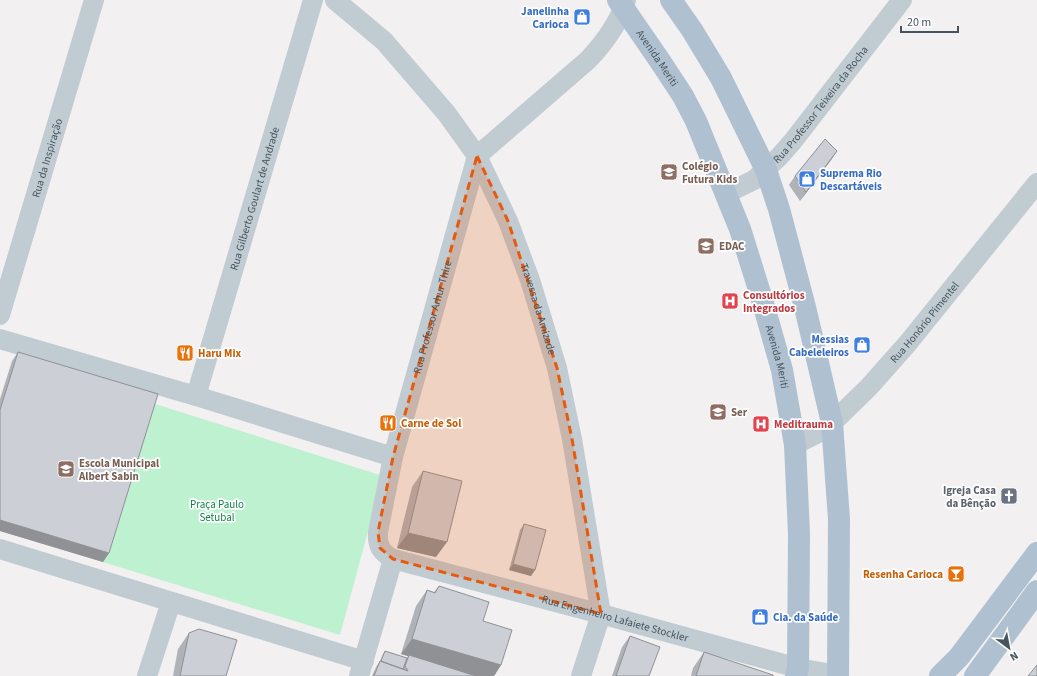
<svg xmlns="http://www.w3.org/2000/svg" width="1037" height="676" viewBox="0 0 1037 676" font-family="'Source Sans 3',sans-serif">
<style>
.green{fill:#bdf1d0}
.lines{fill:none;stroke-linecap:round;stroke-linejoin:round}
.minor{stroke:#c0cbd2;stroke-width:20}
.primary{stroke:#afc0d0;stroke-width:22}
.wall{fill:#afb2b7}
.shaded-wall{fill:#8f9195}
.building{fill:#cccfd5;stroke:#8f9195}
.marked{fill:#e8590c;fill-opacity:0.2;stroke:#e8590c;stroke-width:3;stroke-dasharray:8 5;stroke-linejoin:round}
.labels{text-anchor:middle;stroke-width:3.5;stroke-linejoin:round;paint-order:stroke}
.shop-label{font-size:11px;font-weight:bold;fill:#366cbe;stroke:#fff;text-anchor:end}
.street-label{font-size:11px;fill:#47545e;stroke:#fff}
.education-label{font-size:11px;font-weight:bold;fill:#785e54;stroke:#fff;text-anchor:start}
.health-label{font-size:11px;font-weight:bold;fill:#be3a42;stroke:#fff;text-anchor:start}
.food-label{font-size:11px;font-weight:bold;fill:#c56008;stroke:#fff;text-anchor:start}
.worship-label{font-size:11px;font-weight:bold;fill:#5b616d;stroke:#fff;text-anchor:end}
.park-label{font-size:11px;fill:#138449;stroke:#fff}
</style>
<rect width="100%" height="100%" fill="#f2f0f0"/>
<path class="green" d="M152,403L383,476L340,635L103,562Z"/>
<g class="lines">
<g class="minor">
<path id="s1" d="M335,0L384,41L447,114L477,156L508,221L530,280L557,368L572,439L601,614L581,676"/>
<path id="s2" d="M725,194L754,180L779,157L793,141L902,0"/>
<path id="s3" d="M0,315L94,0"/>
<path d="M0,339L196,396L393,457"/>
<path id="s4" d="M196,396L313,0"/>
<path id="s5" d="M795,445L820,432L832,423L869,387L908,343L1037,183"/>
<path d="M0,549L364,661"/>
<path id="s6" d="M393,559L601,614L798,668L838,675"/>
<path d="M147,676L171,602"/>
<path id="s7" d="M359,676L393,559C381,552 377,546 378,532L393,457L477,156L588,60C605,42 619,23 626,0"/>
</g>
<g class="primary">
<path id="s8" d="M618,0L660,61L683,96L696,121L740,229L761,296L782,370L795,445L799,534L798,668L796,676"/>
<path d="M671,0L692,30L721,78L766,170L779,209L805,307L832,423L839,519L838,676"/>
<path d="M940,676L959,657L1037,553"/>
<path d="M975,676L1037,591"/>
</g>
</g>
<path class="wall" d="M837,151L831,160L800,201L789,185L795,176Z
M18,352L109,553L103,562L0,531V399L12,361Z
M423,471L436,557L397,548L412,487Z
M524,524L535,570L531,576L509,570L520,530Z
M439,586L483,621L501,665L494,676H372L376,667L380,661L383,654L385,651L407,658L408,656L401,654L416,606L427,590L434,592Z
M189,633L226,676H173L178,649Z
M630,636L649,676H612L622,647Z
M704,652L773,676H691L693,668Z"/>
<path class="shaded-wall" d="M837,151L831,160L800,201L806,192Z
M0,520L109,553L103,562L0,531Z
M408,533L447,542L436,557L397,548Z
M513,564L535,570L531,576L509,570Z
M412,639L501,665L494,676H476L401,654Z"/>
<path class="building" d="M825,139L837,151L806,192L795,176Z
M18,352L158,394L109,553L0,520V410Z
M423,471L462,481L447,542L408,533Z
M524,524L546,530L535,570L513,564Z
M439,586L489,602L483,621L512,630L501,665L412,639L427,590L435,593Z
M199,629L237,640L226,676H180L189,633Z
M630,636L660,647L649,676H616Z
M385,651L407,658L403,669L381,661Z
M704,652L773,675V676H696Z
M409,655L476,676H374L380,661L408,671L405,666Z
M1037,665V676H1028Z"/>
<path class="marked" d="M477,156L508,221L557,368L572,439L601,614L393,559L380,548L378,532L393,457Z"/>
<defs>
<g id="shop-square" transform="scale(0.9)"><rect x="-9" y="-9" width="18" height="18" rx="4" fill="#3f7fe0" stroke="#fff"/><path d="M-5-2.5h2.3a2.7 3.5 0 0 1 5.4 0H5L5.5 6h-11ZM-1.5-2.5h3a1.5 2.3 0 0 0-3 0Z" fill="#fff"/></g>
<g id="school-square" transform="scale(0.9)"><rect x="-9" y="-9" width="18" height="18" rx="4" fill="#8d6e63" stroke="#fff"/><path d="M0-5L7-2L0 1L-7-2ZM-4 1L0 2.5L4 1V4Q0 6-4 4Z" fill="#fff"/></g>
<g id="hospital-square" transform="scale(0.9)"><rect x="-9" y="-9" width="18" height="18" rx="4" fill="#e0444e" stroke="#fff"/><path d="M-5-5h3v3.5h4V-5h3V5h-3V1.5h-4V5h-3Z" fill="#fff"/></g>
<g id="restaurant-square" transform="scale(0.9)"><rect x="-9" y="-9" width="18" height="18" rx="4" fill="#e8710a" stroke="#fff"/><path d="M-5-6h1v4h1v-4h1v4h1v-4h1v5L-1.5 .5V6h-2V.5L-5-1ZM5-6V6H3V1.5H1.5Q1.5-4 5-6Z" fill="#fff"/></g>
<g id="church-square" transform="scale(0.9)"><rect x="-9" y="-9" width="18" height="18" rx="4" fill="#6b7280" stroke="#fff"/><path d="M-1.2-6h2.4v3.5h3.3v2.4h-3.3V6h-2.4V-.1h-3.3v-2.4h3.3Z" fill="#fff"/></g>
<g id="bar-square" transform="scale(0.9)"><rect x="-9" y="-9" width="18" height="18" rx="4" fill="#e8710a" stroke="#fff"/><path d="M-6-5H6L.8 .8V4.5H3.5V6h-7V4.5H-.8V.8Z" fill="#fff"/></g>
</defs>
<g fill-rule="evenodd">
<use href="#shop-square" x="582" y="17"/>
<use href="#school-square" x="669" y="172"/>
<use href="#shop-square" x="807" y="179"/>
<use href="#school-square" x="706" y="246"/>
<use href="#hospital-square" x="730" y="301"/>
<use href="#shop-square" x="862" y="345"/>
<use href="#restaurant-square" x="185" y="353"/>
<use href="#school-square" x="718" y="412"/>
<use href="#restaurant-square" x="388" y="423"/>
<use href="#hospital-square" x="761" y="424"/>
<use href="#school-square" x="66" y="469"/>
<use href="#church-square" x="1009" y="496"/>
<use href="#bar-square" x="956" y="574"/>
<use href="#shop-square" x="760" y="617"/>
</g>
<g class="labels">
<g class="shop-label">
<text x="569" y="15">Janelinha<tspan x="569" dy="13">Carioca</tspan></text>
<text x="820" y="177" text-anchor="start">Suprema Rio<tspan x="820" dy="13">Descartáveis</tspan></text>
<text x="849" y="343">Messias<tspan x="849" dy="13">Cabeleleiros</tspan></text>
<text x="773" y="621" text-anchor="start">Cia. da Saúde</text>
</g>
<g class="street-label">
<text dy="4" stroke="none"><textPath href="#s8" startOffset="70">Avenida Meriti</textPath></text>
<text dy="4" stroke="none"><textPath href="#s2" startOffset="133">Rua Professor Teixeira da Rocha</textPath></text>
<text dy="4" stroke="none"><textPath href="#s3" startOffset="164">Rua da Inspiração</textPath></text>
<text dy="4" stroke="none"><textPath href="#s4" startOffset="206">Rua Gilberto Goulart de Andrade</textPath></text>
<text dy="4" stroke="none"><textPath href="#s1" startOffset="377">Travessa da Amizade</textPath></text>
<text dy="4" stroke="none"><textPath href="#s7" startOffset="377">Rua Professor Arhur Thire</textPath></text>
<text dy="4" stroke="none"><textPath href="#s5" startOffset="180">Rua Honório Pimentel</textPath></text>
<text dy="4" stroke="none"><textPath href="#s8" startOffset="394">Avenida Meriti</textPath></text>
<text dy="4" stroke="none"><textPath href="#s6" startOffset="230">Rua Engenheiro Lafaiete Stockler</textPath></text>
</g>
<g class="education-label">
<text x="682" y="170">Colégio<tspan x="682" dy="13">Futura Kids</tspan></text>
<text x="719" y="250">EDAC</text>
<text x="731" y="416">Ser</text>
<text x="79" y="467">Escola Municipal<tspan x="79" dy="13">Albert Sabin</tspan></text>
</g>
<g class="health-label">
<text x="743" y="299">Consultórios<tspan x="743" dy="13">Integrados</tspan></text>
<text x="774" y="428">Meditrauma</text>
</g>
<g class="food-label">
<text x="198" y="357">Haru Mix</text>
<text x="401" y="427">Carne de Sol</text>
<text x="943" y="578" text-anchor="end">Resenha Carioca</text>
</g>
<g class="worship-label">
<text x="996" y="494">Igreja Casa<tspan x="996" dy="13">da Bênção</tspan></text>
</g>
<g class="park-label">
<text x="217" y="508">Praça Paulo<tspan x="217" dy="13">Setubal</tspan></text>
</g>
</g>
<g transform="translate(1009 648) rotate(148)" stroke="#ffffff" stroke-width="3" paint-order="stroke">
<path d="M0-3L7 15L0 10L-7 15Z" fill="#47545e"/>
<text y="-6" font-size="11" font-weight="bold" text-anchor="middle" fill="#47545e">N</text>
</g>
<path d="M901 26v6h57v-6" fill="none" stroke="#47545e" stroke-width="2"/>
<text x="907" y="26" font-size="12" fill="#47545e" stroke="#ffffff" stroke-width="3" paint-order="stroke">20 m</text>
</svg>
